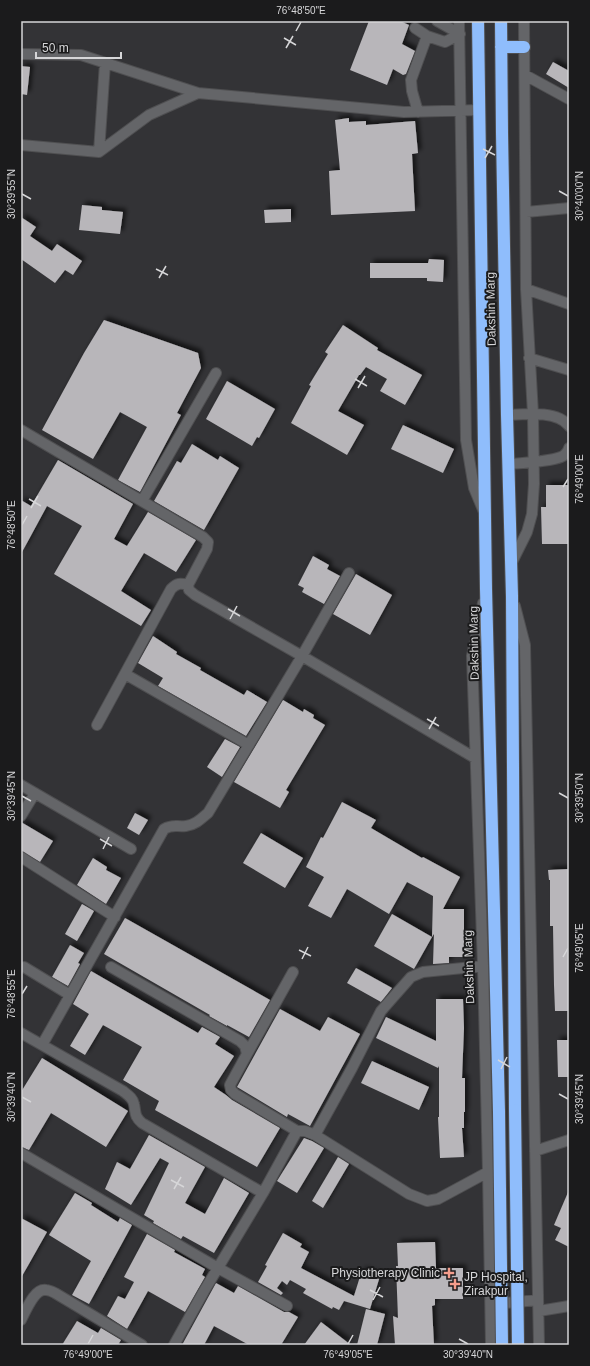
<svg xmlns="http://www.w3.org/2000/svg" width="590" height="1366" viewBox="0 0 590 1366" font-family="Arial,sans-serif">
<style>
.building{fill:#b8b6ba;filter:url(#shadow)}
.lines{fill:none;stroke-linecap:round;stroke-linejoin:round}
.minor-casing{stroke:#4f4f51;stroke-width:12}
.highway-casing{stroke:#4f4f51;stroke-width:14}
.minor{stroke:#646568;stroke-width:10}
.highway{stroke:#8fbdfc;stroke-width:12}
.highway-bridge-casing{stroke:#4f4f51;stroke-width:14;stroke-linecap:butt}
.highway-bridge{stroke:#8fbdfc;stroke-width:12}
.ticks{fill:none;stroke:#d6d6d8;stroke-width:1.5}
.poi-dot{fill:#f49d8c;stroke:#1b1b1c;stroke-width:1.5}
.labels{text-anchor:middle;stroke-width:4;stroke-linejoin:round;paint-order:stroke}
.street-label{font-size:12px;fill:#d6d6d8;stroke:#1b1b1c}
.poi-label{font-size:12px;fill:#d6d6d8;stroke:#1b1b1c;text-anchor:end}
.neatline{fill:none;stroke:#d6d6d8;stroke-width:1.5}
.ticks-label{font-size:10px;text-anchor:middle;fill:#d6d6d8}
</style>
<defs>
<filter id="shadow"><feDropShadow dx="3.5" dy="-3.5" stdDeviation="2" flood-color="#0009"/></filter>
</defs>
<rect width="100%" height="100%" fill="#333336"/>
<path class="building" d="M369,21H400L409,25L402,44L415,51L406,74L403,75L393,69L387,85L350,70Z
M553,62L569,71V88L546,74Z
M21,66L30,67L27,95L21,94Z
M349,118V122L366,121V125L415,121L418,153L412,154L415,211L331,215L329,171L340,170L335,120Z
M82,205L102,207V210L123,212L120,234L79,230Z
M291,209V222L265,223L264,210Z
M21,217L36,227L30,236L52,251L57,244L82,261L73,275L65,270L55,283L21,259Z
M429,259L444,260L443,282L427,281V278H370V263H428Z
M104,320L198,353L201,368L177,413L181,415L140,492L118,480L147,427L120,412L93,459L42,430L84,353Z
M343,325L378,348L377,350L422,375L405,405L380,391L387,379L366,367L360,375H359L338,411L364,425L347,455L291,423L311,386L309,385L328,354L325,352Z
M227,381L275,409L259,438L257,437L252,446L206,419Z
M403,425L454,449L443,473L391,449Z
M192,444L218,460L220,456L239,468L204,530L154,501L177,461L181,463Z
M58,460L133,504L114,539L127,546L148,512L196,540L176,572L144,553L121,591L151,610L141,626L54,574L82,526L47,506L21,554V500L31,506Z
M546,485H569V544H542L541,507H546Z
M313,556L329,565L327,569L340,576L324,604L302,592L304,588L298,585Z
M356,574L392,595L370,635L333,614Z
M153,636L177,652L176,654L201,668L200,670L244,695L247,690L267,702L246,736L158,686L163,678L138,663Z
M283,700L303,712L304,709L314,715L313,718L325,725L286,790L289,792L280,808L234,782Z
M225,739L240,747L222,777L207,767Z
M342,802L376,820L371,828L422,858L423,857L460,877L443,909H464V957H449V963L433,964L434,934L432,937L433,896L407,882L389,914L347,889L331,918L308,906L324,877L306,867L321,837L323,838Z
M135,813L148,820L139,835L127,828Z
M21,822L53,841L40,862L21,851Z
M261,833L303,858L285,888L243,863Z
M93,858L107,867L106,870L121,878L106,904L77,885Z
M569,869V1011H555L554,985L553,926H550V880H549L548,870Z
M82,904L94,911L77,941L65,934Z
M392,914L432,937L414,969L374,946Z
M125,918L270,1000L249,1037L227,1025V1026L209,1016L210,1015L104,954Z
M70,945L84,953L78,963L80,964L68,986L52,977Z
M356,968L392,988L381,1002L347,983Z
M91,971L198,1033L202,1027L220,1037L215,1044L234,1056L214,1087L226,1095L232,1100L280,1128L257,1167L155,1110L159,1101L123,1080L142,1047L103,1025L85,1055L70,1046L89,1014L73,1004Z
M436,999H463L464,1028L462,1078H465V1112H464V1128H462L464,1157L440,1158L438,1117H439V1066L438,1068L376,1038L386,1017L436,1041Z
M280,1009L320,1031L328,1017L360,1034L310,1126L288,1114L287,1117L237,1087Z
M557,1040H569V1077H558Z
M42,1058L128,1111L106,1147L51,1113L29,1150L21,1147V1092Z
M372,1061L429,1087L419,1110L361,1083Z
M149,1135L205,1167L185,1203L205,1214L224,1178L249,1193L214,1253L183,1236L181,1239L153,1223L154,1221L144,1215L169,1163L160,1158L131,1205L105,1189L117,1162L130,1169Z
M304,1138L312,1141L324,1148L297,1193L277,1181Z
M338,1157L349,1164L323,1208L312,1201Z
M569,1190V1247L555,1240L561,1228L554,1225Z
M75,1193L92,1203L91,1205L118,1222L120,1218L132,1225L89,1304L72,1295L91,1261L49,1235Z
M21,1218L47,1232L21,1278Z
M283,1233L302,1244L300,1247L309,1252L301,1268L354,1296L362,1270L380,1276L370,1309L344,1301L339,1310L333,1307L332,1309L303,1293L306,1289L290,1280L287,1285L282,1281L277,1288L283,1293L281,1295L258,1282L267,1266L265,1265Z
M147,1234L175,1250L174,1252L205,1269L202,1275L205,1277L185,1312L148,1291L127,1329L107,1316L118,1296L125,1299L134,1282L124,1277Z
M435,1242L436,1268H463V1299H435V1305L432,1306L434,1345H395L393,1316L398,1318L396,1266H398L397,1243Z
M216,1283L234,1293L238,1286L284,1312H289L298,1317L281,1345H249L214,1326L204,1345H182Z
M366,1309L385,1314L377,1345H357Z
M77,1321L98,1333L101,1328L121,1340L118,1345H62Z
M321,1322L351,1345H304Z"/>
<g class="lines">
<g class="minor-casing">
<path id="minor" d="M459,21L466,440L474,488L484,512
M415,28L427,36L445,42L460,34L437,21
M21,54L81,55L198,93L404,112L480,110
M525,75L569,99
M418,112L412,91L411,80L427,36
M21,145L99,152L149,115L198,93
M99,152L105,63
M526,212L569,208
M526,289L569,304
M529,358L569,370
M507,415C524,414 558,410 569,426
M21,430L203,537L208,542L207,549L188,585L189,590L195,595L302,656L475,758
M509,464C523,463 547,462 561,457C564,456 568,452 569,448
M142,501L216,373
M511,564L527,532L532,514L534,484L533,414L526,289L524,21
M483,603L472,656L483,966L488,1172L491,1345
M515,606L525,645L539,1345
M125,674L249,745
M97,725L171,589C177,583 180,583 188,585
M21,785L131,849
M21,816L35,793
M21,857L115,917
M24,967L70,995
M111,967L240,1041L245,1046L247,1054L230,1085L231,1090L235,1094L297,1131
M21,1033L123,1091C128,1095 133,1098 134,1104C136,1113 134,1116 142,1123L263,1193
M42,1045L164,829C173,824 176,827 186,826C195,825 201,819 208,813L302,656L349,573
M247,1054L293,972
M315,1135L352,1068L381,1011L411,977L423,972L483,966
M535,1151L569,1140
M21,1153L218,1268L287,1306
M494,1304L538,1300
M539,1311L569,1306
M21,1320C26,1311 34,1288 46,1290C49,1290 53,1292 55,1293L142,1345
M174,1345L204,1291L263,1193L297,1131H305L315,1135L409,1194L427,1201L438,1199L488,1172"/>
</g>
<g class="highway-casing">
<path id="highway" d="M478,21L486,589L499,1112
M501,21L502,133L507,415L512,596L515,1110
M501,47H524"/>
</g>
<use href="#minor" class="minor"/>
<use href="#highway" class="highway"/>
<g class="highway-bridge-casing">
<path id="highway-bridge" d="M515,1110L518,1345
M499,1112L502,1345"/>
</g>
<use href="#highway-bridge" class="highway-bridge"/>
</g>
<path class="ticks" d="M296,31L301,22M284,38L296,45M286,48L293,36M483,149L495,155M485,158L492,146M559,191L568,196M22,194L31,199M156,269L168,275M159,278L166,266M355,379L367,386M358,388L365,376M563,487L568,479M29,499L41,506M31,508L38,496M22,525L27,516M228,609L240,616M230,619L237,606M427,719L439,726M429,729L436,717M559,793L568,798M22,796L31,801M100,839L112,846M103,849L109,837M299,950L311,956M563,957L568,948M302,959L308,947M22,994L27,986M498,1060L510,1067M501,1069L507,1057M559,1094L568,1099M22,1097L31,1102M171,1180L184,1187M174,1189L181,1177M370,1290L383,1297M373,1300L380,1287M459,1339L468,1344M88,1344L93,1335M348,1344L353,1335"/>
<g class="poi-dot">
<path d="M447 1267h4v4h4v4h-4v4h-4v-4h-4v-4h4z"/>
<path d="M453 1278h4v4h4v4h-4v4h-4v-4h-4v-4h4z"/>
</g>
<g class="labels">
<g class="street-label">
<text transform="translate(491 309) rotate(-91)" y="4">Dakshin Marg</text>
<text transform="translate(474 643) rotate(-91)" y="4">Dakshin Marg</text>
<text transform="translate(469 967) rotate(-92)" y="4">Dakshin Marg</text>
</g>
<g class="poi-label">
<text x="440" y="1277">Physiotherapy Clinic</text>
<text x="464" y="1281" text-anchor="start">JP Hospital,<tspan x="464" dy="14">Zirakpur</tspan></text>
</g>
</g>
<rect width="590" height="1366" fill="none" stroke="#1b1b1c" stroke-width="44"/>
<path d="M36 52v6h85v-6" fill="none" stroke="#d6d6d8" stroke-width="2"/>
<text x="42" y="52" font-size="12" fill="#d6d6d8" stroke="#1b1b1c" stroke-width="3" paint-order="stroke">50 m</text>
<rect x="22" y="22" width="546" height="1322" class="neatline"/>
<g class="ticks-label">
<text x="301" y="14">76°48'50"E</text>
<text transform="translate(11 194) rotate(-90)" y="4">30°39'55"N</text>
<text transform="translate(579 196) rotate(-90)" y="4">30°40'00"N</text>
<text transform="translate(579 479) rotate(-90)" y="4">76°49'00"E</text>
<text transform="translate(11 525) rotate(-90)" y="4">76°48'50"E</text>
<text transform="translate(11 796) rotate(-90)" y="4">30°39'45"N</text>
<text transform="translate(579 798) rotate(-90)" y="4">30°39'50"N</text>
<text transform="translate(579 948) rotate(-90)" y="4">76°49'05"E</text>
<text transform="translate(11 994) rotate(-90)" y="4">76°48'55"E</text>
<text transform="translate(11 1097) rotate(-90)" y="4">30°39'40"N</text>
<text transform="translate(579 1099) rotate(-90)" y="4">30°39'45"N</text>
<text x="88" y="1358">76°49'00"E</text>
<text x="348" y="1358">76°49'05"E</text>
<text x="468" y="1358">30°39'40"N</text>
</g>
</svg>
